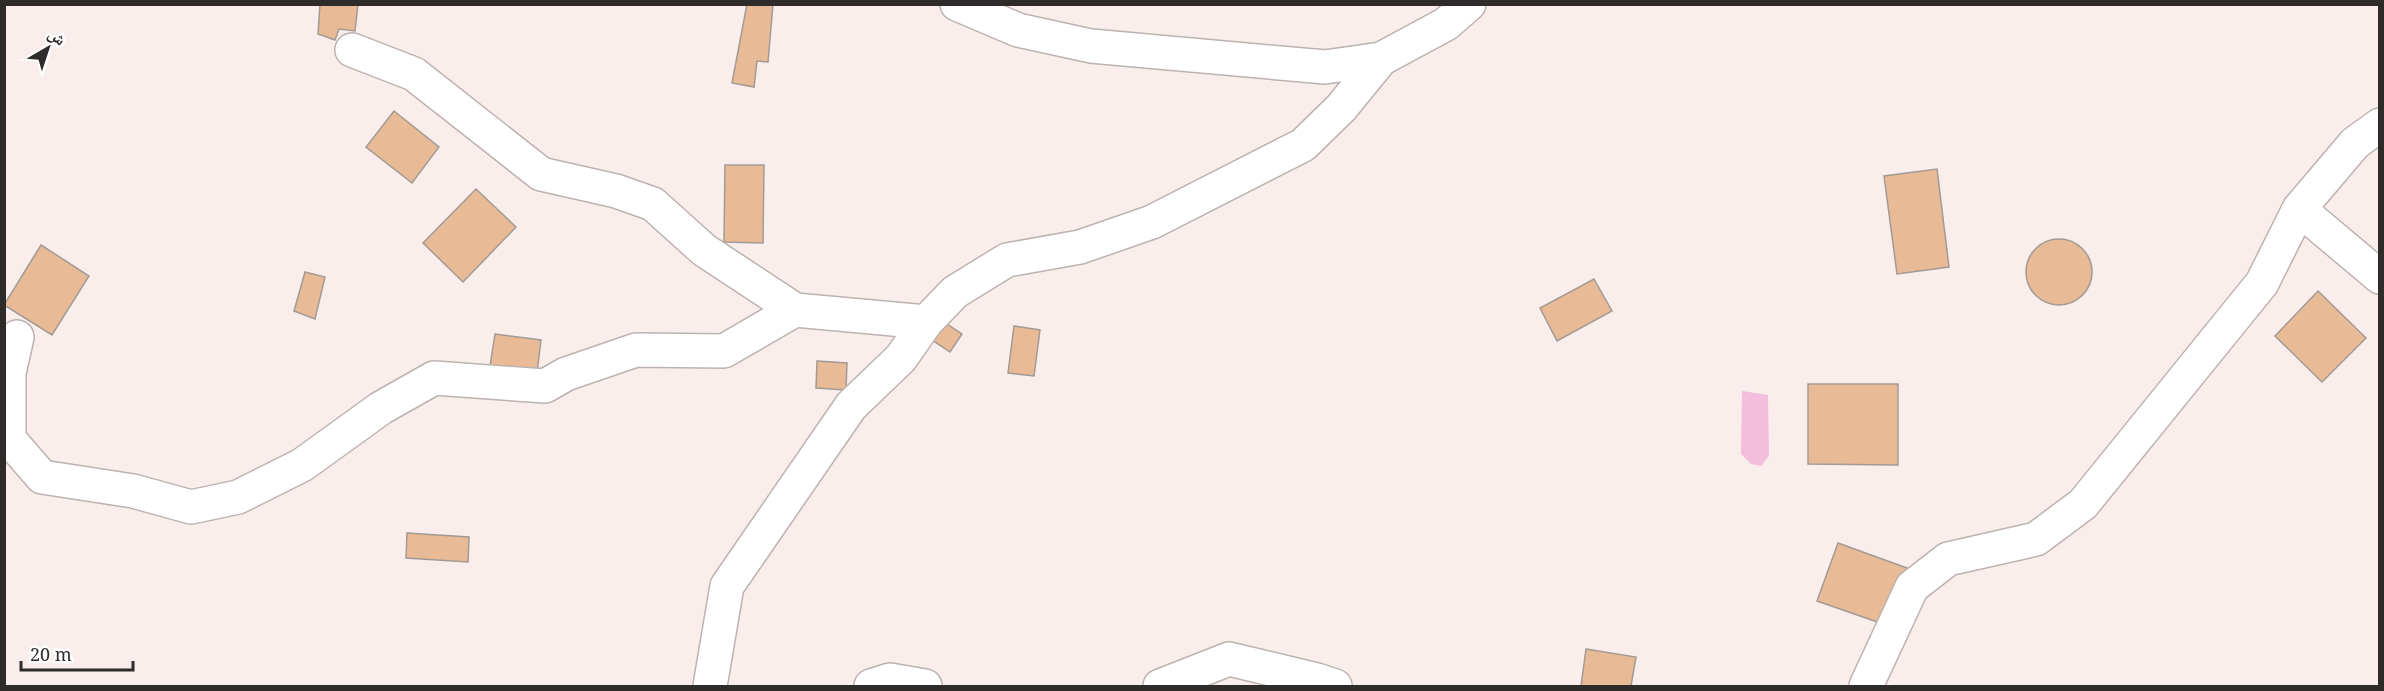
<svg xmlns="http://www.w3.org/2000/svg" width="2384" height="691" viewBox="0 0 2384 691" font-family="'Noto Serif','Noto Naskh Arabic',serif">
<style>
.water{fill:#f3bddb}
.building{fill:#e9ba96;stroke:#a29a95;stroke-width:1.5}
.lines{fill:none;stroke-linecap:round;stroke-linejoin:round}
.minor-casing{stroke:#bcb2af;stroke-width:36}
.minor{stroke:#fff;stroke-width:33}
</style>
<rect width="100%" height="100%" fill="#f9eeec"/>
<path class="water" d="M1742,391L1768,395L1769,456L1761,466L1751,464L1741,454Z"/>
<path class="building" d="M320,4H358L355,31L339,29L335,40L318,34Z
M747,4H773L768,62L757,61L754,87L732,83Z
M394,111L439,147L412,183L366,147Z
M725,165H764L763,243L724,242Z
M1937,169L1949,267L1897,274L1884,176Z
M476,189L516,227L463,282L423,243Z
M2026 272a33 33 0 1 1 66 0a33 33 0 1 1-66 0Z
M41,245L89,276L52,335L4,305Z
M305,272L325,277L315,319L294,311Z
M1594,279L1612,311L1557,341L1540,308Z
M2318,291L2366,338L2322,382L2275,336Z
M944,322L962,334L950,352L932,340Z
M1014,326L1040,330L1034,376L1008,373Z
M495,334L541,340L537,373L490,366Z
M817,361L847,363L846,390L816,388Z
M1808,384H1898V465L1808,464Z
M407,533L469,537L468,562L406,558Z
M1838,543L1907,568L1886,625L1817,601Z
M1586,649L1636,657L1631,686H1581Z"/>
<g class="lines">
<g class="minor-casing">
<path id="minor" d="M957,4L1018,30L1091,46L1325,67L1381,59L1446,24L1469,4
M352,50L414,74L541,174L616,191L653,204L704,250L795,310L926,322
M2299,209L2380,277
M17,337L9,373V439L42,477L133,491L191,507L238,497L302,465L381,408L434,378L545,386L566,374L636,350L724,351L795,310
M710,686L727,586L851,406L901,358L926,322L955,292L1007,260L1080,247L1152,222L1303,145L1341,108L1381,59
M871,686L890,680L925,686
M1160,686L1229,659L1317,680L1335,686
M1866,686L1912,587L1948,559L2036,539L2083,504L2262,283L2299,209L2355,143L2380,125"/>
</g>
<use href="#minor" class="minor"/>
</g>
<rect width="2384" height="691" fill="none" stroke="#2f2b2a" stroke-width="12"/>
<g transform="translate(48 48) rotate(39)" stroke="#fefefe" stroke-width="4.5" paint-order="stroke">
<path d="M0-4.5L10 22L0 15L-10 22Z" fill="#2f2b2a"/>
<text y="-9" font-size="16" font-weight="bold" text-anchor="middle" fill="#2f2b2a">ش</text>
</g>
<path d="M21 661v9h112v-9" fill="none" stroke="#2f2b2a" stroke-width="3"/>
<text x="30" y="661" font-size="18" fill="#2f2b2a" stroke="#fefefe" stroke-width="4.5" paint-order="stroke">20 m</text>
</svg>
